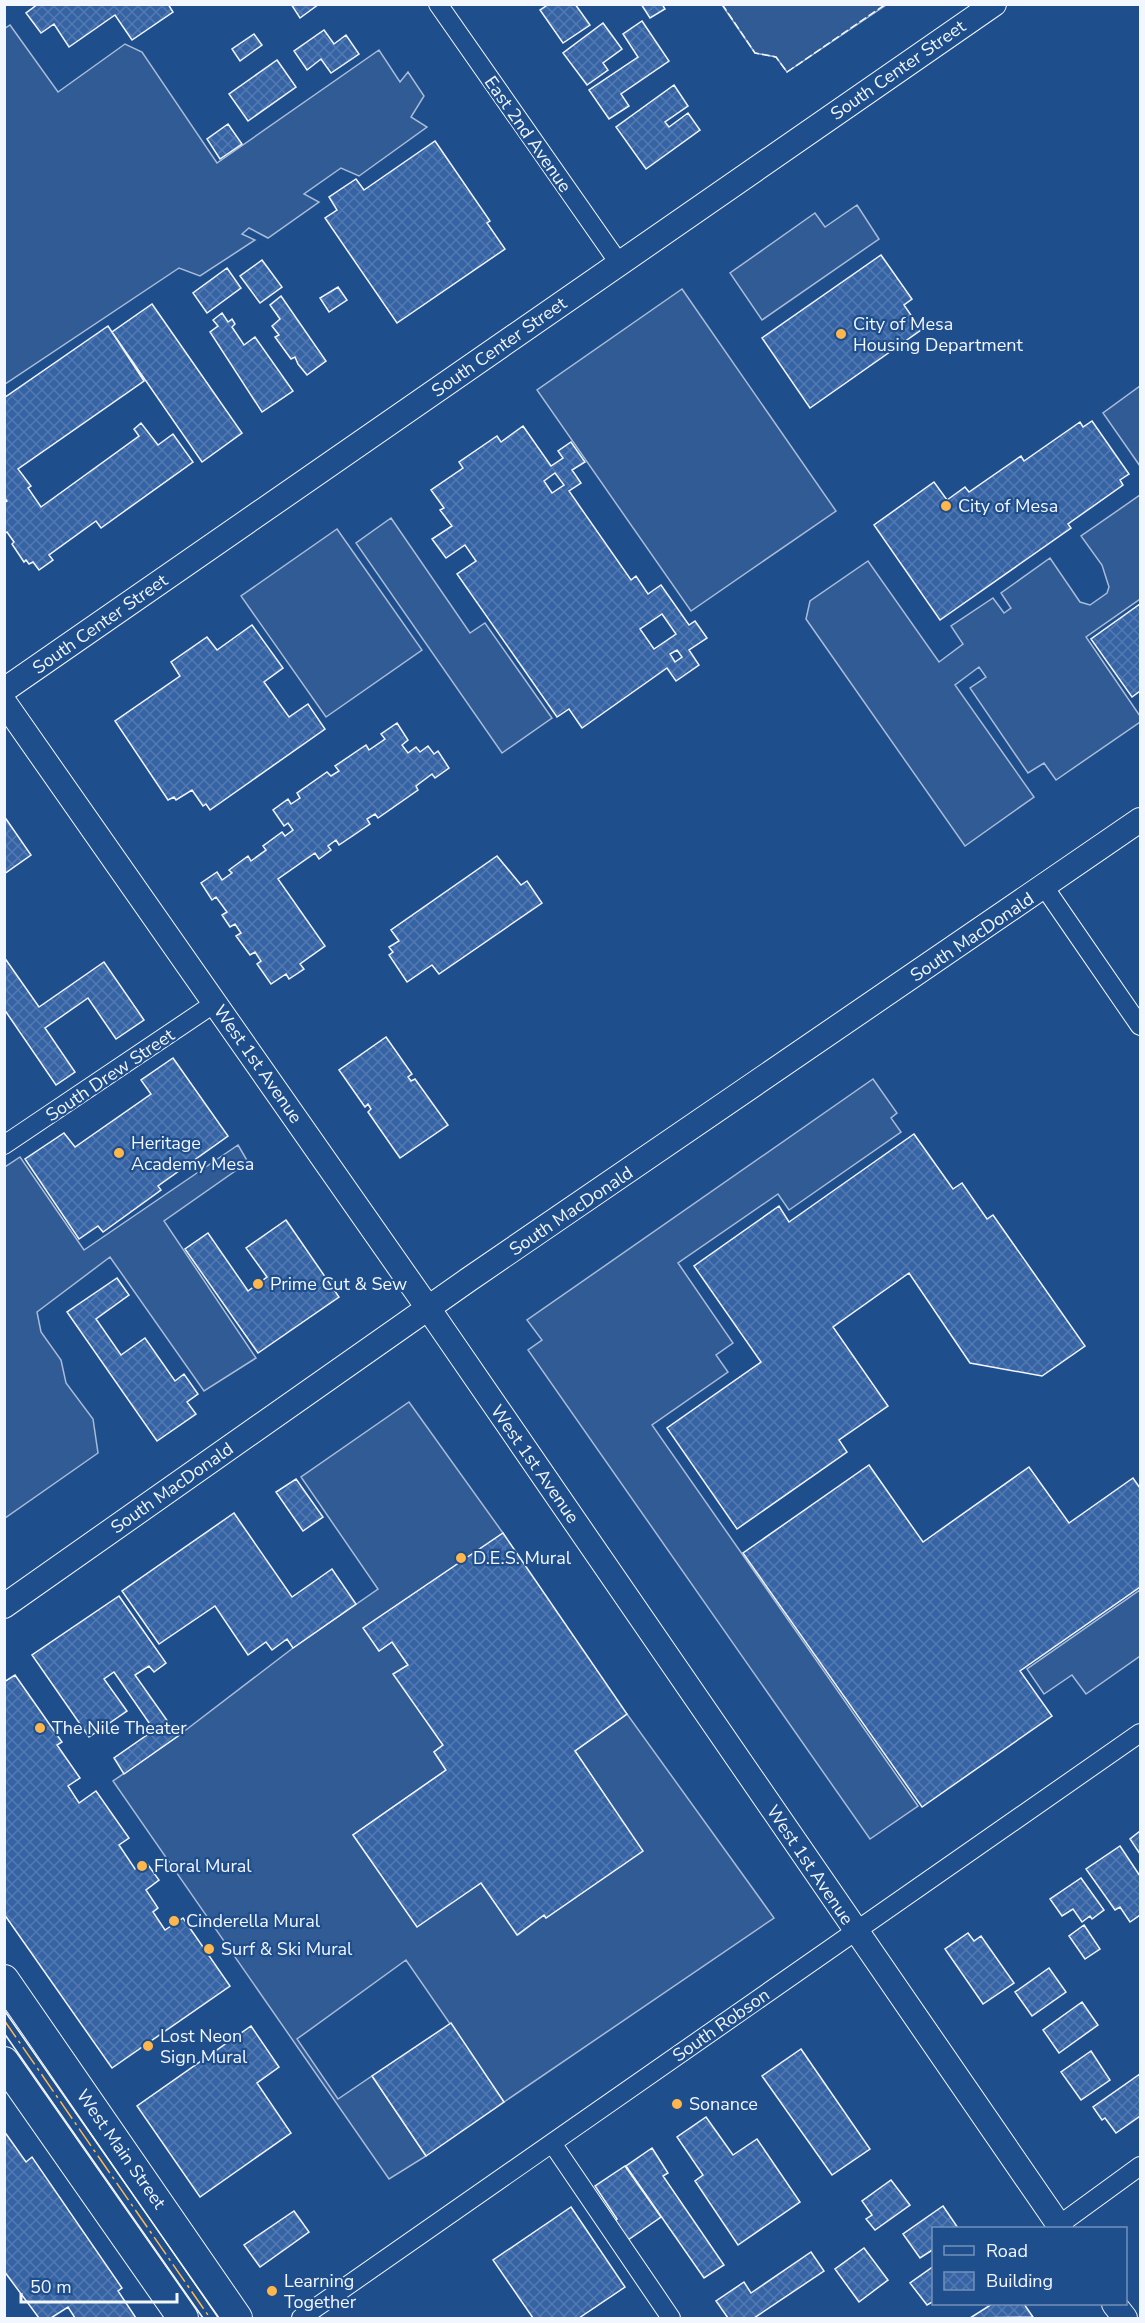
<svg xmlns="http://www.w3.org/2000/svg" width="1145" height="2323" viewBox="0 0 1145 2323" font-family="'Nunito Sans',sans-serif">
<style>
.built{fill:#305b95;stroke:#a8bbd7;stroke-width:1.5}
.building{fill:url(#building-cross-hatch);stroke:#f2f6ff;stroke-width:1.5;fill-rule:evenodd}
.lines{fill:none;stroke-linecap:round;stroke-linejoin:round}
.minor-casing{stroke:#f2f6ff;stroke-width:20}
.tertiary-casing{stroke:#f2f6ff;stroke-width:26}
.primary-casing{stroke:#f2f6ff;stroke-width:32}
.minor{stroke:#1f4e8c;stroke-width:18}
.tertiary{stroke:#1f4e8c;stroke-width:24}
.primary{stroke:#1f4e8c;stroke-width:30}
.tram{stroke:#f2f6ff;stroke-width:1.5}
.fence{stroke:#f2f6ff;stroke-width:1.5;stroke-dasharray:8 3;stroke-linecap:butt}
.power{stroke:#ffb74d;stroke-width:1.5;stroke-dasharray:21 4.5 3 4.5;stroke-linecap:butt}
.poi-dot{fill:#ffb74d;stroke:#1f4e8c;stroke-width:2}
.labels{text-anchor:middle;stroke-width:4.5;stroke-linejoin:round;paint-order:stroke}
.street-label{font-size:18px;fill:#f2f6ff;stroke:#1f4e8c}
.poi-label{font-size:18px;fill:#f2f6ff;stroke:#1f4e8c;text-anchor:start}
</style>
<defs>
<pattern id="building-cross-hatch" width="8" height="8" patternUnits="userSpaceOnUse" patternTransform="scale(1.5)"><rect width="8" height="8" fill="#3563a3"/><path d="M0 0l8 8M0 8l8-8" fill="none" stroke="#537ab1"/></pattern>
</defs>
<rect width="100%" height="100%" fill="#1f4e8c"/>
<path class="built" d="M722,5H886L787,72L776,57L755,53Z
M10,25L58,92L125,44L142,52L217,163L379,50L400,82L408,72L424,96L411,117L427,127L359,176L341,168L304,194L319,202L268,238L249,228L242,234L255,240L200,276L179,268L5,384L4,29Z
M857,205L879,239L762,320L730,273L815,213L825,227Z
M682,289L836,511L691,611L537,390Z
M1140,386V466L1103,413Z
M1140,495V599L1086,637L1140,716V722L1056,780L1044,763L1028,773L970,688L986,677L979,667L955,685L1034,797L965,846L806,619L810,601L868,561L939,662L963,644L951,626L993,598L1004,613L1011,608L1001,593L1050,558L1080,602L1090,605L1107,593L1109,587L1102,565L1081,536Z
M391,518L470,633L485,623L552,718L502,753L356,543Z
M337,529L422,650L326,717L241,596Z
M873,1079L897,1113L891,1118L901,1132L789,1210L778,1194L678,1263L733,1343L716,1355L728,1372L652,1425L918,1806L870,1839L528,1350L542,1340L527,1320Z
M238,1145L248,1162L164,1221L256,1358L204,1391L110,1257L37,1312L41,1332L61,1360L66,1383L93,1419L98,1453L5,1518V1167L20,1157L84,1250Z
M409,1402L503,1533L364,1628L379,1651L392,1642L408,1665L394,1674L443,1745L434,1752L446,1770L353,1835L417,1926L481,1883L518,1935L544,1915L546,1918L642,1851L575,1751L627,1714L774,1918L504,2102L406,1960L297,2039L338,2099L372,2076L426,2156L389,2179L113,1781L178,1736L293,1648L378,1589L301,1477Z
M1140,1590V1656L1086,1694L1072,1675L1044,1694L1027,1669Z"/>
<path class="building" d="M38,4H168L173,12L132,40L115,15L69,47L54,24L41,33L26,13Z
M291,4H319L300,18Z
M549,4H575L590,25L563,43L540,10Z
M641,4H662L665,9L650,18Z
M642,21L669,61L621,94L629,106L609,119L589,90L638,57L623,34Z
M603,23L622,49L603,63L608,70L587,85L563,53Z
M324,30L334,44L346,35L359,54L331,73L321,59L307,70L294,51Z
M254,34L262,45L240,61L232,49Z
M277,60L296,87L248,121L229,94Z
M674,85L688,106L665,122L669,127L688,113L700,130L646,169L616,127Z
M228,124L242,144L220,159L207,139Z
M435,141L490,221L487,223L505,249L397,323L325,218L337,210L329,197L356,179L364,190Z
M881,255L912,299L904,305L921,330L810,408L762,338Z
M262,260L282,287L260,303L240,276Z
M227,268L241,288L207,313L193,293Z
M338,287L347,300L329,312L320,298Z
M281,296L326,361L307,375L298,364L295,357L291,359L275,337L279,335L272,326L280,319L270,305Z
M152,304L242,433L202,462L112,332Z
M222,313L228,322L232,319L235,324L232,327L244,345L255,337L293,391L262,412L210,332L218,326L213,320Z
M108,326L144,381L18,469L31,486L28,488L41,507L139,436L134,429L141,423L158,445L173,434L193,462L101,528L96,521L49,555L53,560L39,570L33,562L29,564L26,560L24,562L12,544L14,542L7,532L4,534V503L7,501L4,497V398Z
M1092,421L1129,474L1120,480L1123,485L1068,524L1071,528L940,620L874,525L934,482L947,500L965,487L969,492L1021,456L1024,461L1080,422L1083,427Z
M523,426L551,466L563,458L558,451L571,442L585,462L572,470L581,483L569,491L631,580L636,576L648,594L661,585L689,625L695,621L707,638L689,650L699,665L676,681L667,668L582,728L569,709L557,717L457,574L476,561L465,545L446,558L432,539L452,526L440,510L444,508L431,490L463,468L459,462L497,436L501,442ZM555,473L564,485L552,493L544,481ZM662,614L676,634L654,649L640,629ZM677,650L682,657L675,662L670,654Z
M1140,604V691L1132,697L1091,639Z
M252,625L283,668L264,682L289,717L308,704L325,729L210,810L206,804L203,806L192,790L176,800L174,797L168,800L115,721L180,676L171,662L207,637L217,650Z
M397,723L408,740L402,745L408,753L416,747L420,752L428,746L434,754L438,751L449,768L435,778L432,774L416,786L418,790L378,818L375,814L367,819L370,824L339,845L336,840L328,846L331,850L319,859L315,853L278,879L325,946L300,964L304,969L289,979L286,974L271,984L257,964L261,961L255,952L250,955L236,936L241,933L235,924L230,927L222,915L227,912L216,897L212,900L201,883L217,872L222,880L232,873L229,870L248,856L251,861L266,850L263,846L282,832L285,836L293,830L288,823L284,826L273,810L288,799L291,804L300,798L297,793L327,772L331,776L339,771L335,766L366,745L369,750L385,739L381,734Z
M4,816L31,855L4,874Z
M497,856L521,885L527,881L542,903L439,974L432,965L407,982L389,955L393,952L389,947L399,941L391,930Z
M4,957L39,1007L104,962L144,1020L116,1039L88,998L45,1028L75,1072L56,1085L4,1009Z
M386,1037L412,1074L408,1077L411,1081L415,1079L448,1125L400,1158L368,1112L371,1109L368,1104L365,1107L339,1070Z
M173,1058L228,1136L158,1186L161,1190L103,1232L98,1226L79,1239L25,1159L64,1133L75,1147L151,1094L141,1080Z
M914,1134L953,1189L962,1183L987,1219L993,1215L1085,1346L1042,1376L970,1363L909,1273L833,1327L888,1406L839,1440L847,1452L737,1529L667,1428L761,1362L694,1266L779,1206L789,1222Z
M286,1220L339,1297L258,1353L185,1249L208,1233L248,1291L267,1277L246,1248Z
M117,1278L129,1295L96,1319L121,1355L145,1338L175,1381L184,1374L198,1394L187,1402L196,1414L157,1441L67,1312Z
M869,1465L923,1542L1029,1467L1069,1523L1133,1478L1140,1488V1587L1020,1671L1052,1716L922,1807L743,1553Z
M296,1479L323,1517L303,1531L276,1492Z
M234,1513L292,1597L332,1569L356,1604L293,1648L287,1639L272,1650L266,1642L248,1655L215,1606L159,1644L122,1591Z
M503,1533L627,1714L575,1751L643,1851L546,1918L544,1915L517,1935L481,1883L417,1927L353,1835L446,1770L434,1752L443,1745L393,1674L408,1665L392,1642L379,1651L363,1628Z
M119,1596L166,1663L154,1672L149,1666L135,1675L178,1736L124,1774L114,1758L154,1730L114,1672L104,1679L127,1711L89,1737L32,1655Z
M15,1675L62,1742L57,1745L80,1778L68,1786L79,1803L96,1791L129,1838L119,1845L135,1869L146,1862L159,1880L146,1890L158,1908L153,1912L165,1930L183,1918L230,1986L112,2068L4,1914V1682Z
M1140,1831V1854L1130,1839Z
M1120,1846L1140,1876V1915L1130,1922L1120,1907L1115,1910L1086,1869Z
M1081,1878L1104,1910L1092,1919L1090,1916L1082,1922L1073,1909L1062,1916L1050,1899Z
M1084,1925L1100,1949L1085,1959L1069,1936Z
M968,1933L974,1941L981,1936L1014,1983L983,2004L945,1949Z
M1049,1968L1066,1992L1032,2016L1015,1992Z
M1082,2002L1098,2025L1059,2053L1043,2030Z
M451,2023L504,2102L426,2156L372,2076Z
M251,2026L279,2067L257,2083L291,2133L200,2197L137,2106Z
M801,2049L870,2149L832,2175L762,2076Z
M1091,2051L1110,2080L1081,2100L1061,2072Z
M1140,2074V2116L1116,2133L1105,2118L1102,2120L1093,2107Z
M706,2117L733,2155L757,2139L800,2202L738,2245L695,2181L703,2175L677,2137Z
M4,2131L26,2162L32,2157L122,2288L118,2291L136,2318H75L68,2307L51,2318H39L4,2271Z
M652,2148L668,2173L663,2176L724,2265L704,2278L626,2166Z
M625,2166L661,2217L628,2240L615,2220L617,2219L595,2186Z
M891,2180L910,2205L875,2230L866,2219L872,2215L862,2201Z
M943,2206L958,2228H934V2249L920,2258L903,2234Z
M571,2207L625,2287L579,2318H533L493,2260Z
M294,2211L309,2232L260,2267L244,2245Z
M864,2248L888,2280L859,2302L835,2269Z
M811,2252L824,2271L754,2318H728L716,2301L744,2282L751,2293Z
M934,2266V2301L927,2305L910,2283Z
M992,2304H1024L1033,2317L970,2318Z"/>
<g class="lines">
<g class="minor-casing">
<path id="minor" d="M438,4L619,263
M1045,888L1140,1026
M4,1145L215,1003
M552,2143L671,2318
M1059,2225L1140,2166
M301,2318L1140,1733"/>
</g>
<g class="tertiary-casing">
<path id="tertiary" d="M4,690L994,4
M4,702L428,1308L1061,2228
M4,1606L468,1280L1140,820
M1114,2304L1125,2318"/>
</g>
<g class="primary-casing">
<path id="primary" d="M4,1980L237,2318
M4,2062L183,2318"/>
</g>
<use href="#minor" class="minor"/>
<use href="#tertiary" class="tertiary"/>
<use href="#primary" class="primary"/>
<path class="tram" d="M4,2010L219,2318
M4,2033L203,2318"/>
<path class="fence" d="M722,4L755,53L776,57L787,72L886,4"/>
<path class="power" d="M4,2020L210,2318"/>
</g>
<g class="poi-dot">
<circle cx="841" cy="334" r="6"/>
<circle cx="946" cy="506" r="6"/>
<circle cx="119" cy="1153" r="6"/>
<circle cx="258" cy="1284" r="6"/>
<circle cx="461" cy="1558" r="6"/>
<circle cx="40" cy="1728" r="6"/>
<circle cx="142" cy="1866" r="6"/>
<circle cx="174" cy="1921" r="6"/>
<circle cx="209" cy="1949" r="6"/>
<circle cx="148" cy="2046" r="6"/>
<circle cx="677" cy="2104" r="6"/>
<circle cx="272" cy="2291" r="6"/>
</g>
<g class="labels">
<g class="street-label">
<text transform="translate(898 70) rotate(-35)" y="6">South Center Street</text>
<text transform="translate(528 134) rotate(55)" y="6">East 2nd Avenue</text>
<text transform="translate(499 347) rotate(-35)" y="6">South Center Street</text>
<text transform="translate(100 624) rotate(-35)" y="6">South Center Street</text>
<text transform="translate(972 937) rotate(-34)" y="6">South MacDonald</text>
<text transform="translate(258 1064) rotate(55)" y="6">West 1st Avenue</text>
<text transform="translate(110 1075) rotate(-34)" y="6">South Drew Street</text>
<text transform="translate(571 1211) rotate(-34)" y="6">South MacDonald</text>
<text transform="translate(535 1464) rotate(55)" y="6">West 1st Avenue</text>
<text transform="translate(172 1488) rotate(-35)" y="6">South MacDonald</text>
<text transform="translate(810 1865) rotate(56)" y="6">West 1st Avenue</text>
<text transform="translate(721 2025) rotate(-35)" y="6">South Robson</text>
<text transform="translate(121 2149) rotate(55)" y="6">West Main Street</text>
</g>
<g class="poi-label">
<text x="853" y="330">City of Mesa<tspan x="853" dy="21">Housing Department</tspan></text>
<text x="958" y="512">City of Mesa</text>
<text x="131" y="1149">Heritage<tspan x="131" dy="21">Academy Mesa</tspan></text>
<text x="270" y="1290">Prime Cut &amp; Sew</text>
<text x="473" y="1564">D.E.S. Mural</text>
<text x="52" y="1734">The Nile Theater</text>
<text x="154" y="1872">Floral Mural</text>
<text x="186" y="1927">Cinderella Mural</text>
<text x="221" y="1955">Surf &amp; Ski Mural</text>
<text x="160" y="2042">Lost Neon<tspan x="160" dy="21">Sign Mural</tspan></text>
<text x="689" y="2110">Sonance</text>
<text x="284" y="2287">Learning<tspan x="284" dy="21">Together</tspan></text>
</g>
</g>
<rect width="1145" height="2323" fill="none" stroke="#f2f6ff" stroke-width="12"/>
<rect x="932" y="2227" width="195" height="78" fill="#1f4e8c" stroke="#7391ba" stroke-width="1.5"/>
<rect x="944" y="2246" width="30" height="9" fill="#1f4e8c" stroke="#7391ba" stroke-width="1.5"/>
<text x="986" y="2257" font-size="18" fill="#f2f6ff">Road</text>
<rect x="944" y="2272" width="30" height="18" fill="url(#building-cross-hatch)" stroke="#7391ba" stroke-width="1.5"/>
<text x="986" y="2287" font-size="18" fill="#f2f6ff">Building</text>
<path d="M21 2293v9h156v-9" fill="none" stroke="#f2f6ff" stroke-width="3"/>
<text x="30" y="2293" font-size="18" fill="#f2f6ff" stroke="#1f4e8c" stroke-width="4.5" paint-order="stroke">50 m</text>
</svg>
